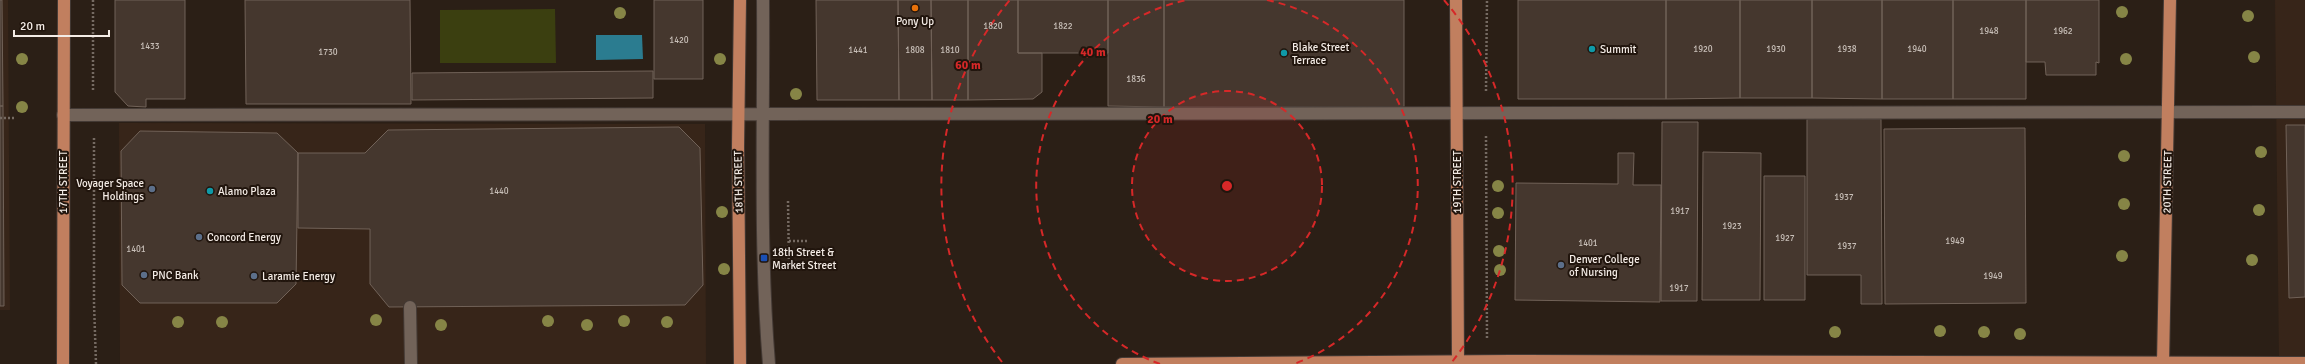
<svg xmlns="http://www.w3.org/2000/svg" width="2305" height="364" viewBox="0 0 2305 364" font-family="Signika,sans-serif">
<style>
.built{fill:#372519}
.green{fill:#3b3f10}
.water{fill:#2b7c90}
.building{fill:#45372e;stroke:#716258}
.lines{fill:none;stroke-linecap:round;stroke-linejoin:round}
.minor-casing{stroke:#443a35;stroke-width:14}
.major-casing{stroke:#443a35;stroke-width:14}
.path{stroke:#756a62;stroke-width:2.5;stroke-dasharray:2 2;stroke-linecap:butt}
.minor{stroke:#726359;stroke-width:12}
.major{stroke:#c17f5f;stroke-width:12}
.tree{fill:#868546}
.ring{fill:none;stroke:#d62828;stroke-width:2;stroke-dasharray:7 5}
.food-dot{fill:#e8710a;stroke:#21150d;stroke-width:1.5}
.culture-dot{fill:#0f9aa8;stroke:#21150d;stroke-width:1.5}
.service-dot{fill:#5c6f8a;stroke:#21150d;stroke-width:1.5}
.transit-dot{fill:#1a4fb4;stroke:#21150d;stroke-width:1.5}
.labels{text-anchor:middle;stroke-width:4;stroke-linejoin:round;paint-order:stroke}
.number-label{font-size:9px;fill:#c8bfb8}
.poi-label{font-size:11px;fill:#f4ece6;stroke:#21150d;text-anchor:start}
.street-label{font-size:11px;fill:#f4ece6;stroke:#21150d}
.centre{fill:#d62828;stroke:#21150d;stroke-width:2}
.ring-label{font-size:12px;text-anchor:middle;font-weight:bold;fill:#d62828;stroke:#21150d;stroke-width:4;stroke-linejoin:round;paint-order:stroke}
</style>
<rect width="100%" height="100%" fill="#2b1f16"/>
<path class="built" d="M0,0H8L10,310H0Z
M2275,0H2305V364H2279Z
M119,123L705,124L706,364H120Z"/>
<path class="green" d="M555,9L556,63H440V10Z"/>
<path class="water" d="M596,35H642L643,59L596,60Z"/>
<path class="building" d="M0,0H2L3,106H0Z
M115,0H185V99H146V107L128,106L115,92Z
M245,0H410L411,104H246Z
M654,0H703V79H654Z
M816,0H898L899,100H817Z
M898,0H931L932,100H899Z
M931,0H968V100H932Z
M968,0H1018V53H1042V92L1033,99L968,100Z
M1018,0H1108V53H1018Z
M1108,0H1164V107L1108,106Z
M1164,0H1404V107H1164Z
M1518,0H1666V99H1518Z
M1666,0H1740V98L1666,99Z
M1740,0H1812V98H1740Z
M1812,0H1882V99L1812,98Z
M1882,0H1953V99H1882Z
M1953,0H2026V99H1953Z
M2026,0H2099V63L2096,62V75H2046L2045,62H2026Z
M653,71V98L412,100V73Z
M0,106H3L4,306H0Z
M1807,119H1881L1882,304H1861V275H1807Z
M1662,122H1698L1697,301H1661Z
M2286,125H2305V297L2289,298Z
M679,127L700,148L703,285L685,305L389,307L370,284V229L298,228V153H365L388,130Z
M2025,128L2026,303L1885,304L1884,129Z
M140,131L277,133L298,153L296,284L277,303H140L122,285L121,151Z
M1703,152L1761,153L1760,300H1702Z
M1618,153H1634L1633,185H1661L1660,302L1515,300L1516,183L1618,184Z
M1764,176H1805V300H1764Z"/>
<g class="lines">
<g class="minor-casing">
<path id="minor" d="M763,0C764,121 759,243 769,364
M63,115L2305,112
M410,307L411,364"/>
</g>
<g class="major-casing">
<path id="major" d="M1456,0L1458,361
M63,364L64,0
M740,364L738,147L740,0
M1122,364L1511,361L2305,363
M2163,364L2170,0"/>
</g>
<path class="path" d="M93,0V91
M1486,91L1487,0
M0,118H15
M1486,136L1487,339
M94,138V303L96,364
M788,201L789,268
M789,241H808"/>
<use href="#minor" class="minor"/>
<use href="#major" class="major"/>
</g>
<g class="tree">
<circle cx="2122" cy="12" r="6"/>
<circle cx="620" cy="13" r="6"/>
<circle cx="2248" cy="16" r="6"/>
<circle cx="2254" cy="57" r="6"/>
<circle cx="22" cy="59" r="6"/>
<circle cx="720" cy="59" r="6"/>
<circle cx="2126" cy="59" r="6"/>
<circle cx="796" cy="94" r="6"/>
<circle cx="22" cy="107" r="6"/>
<circle cx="2261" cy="152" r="6"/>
<circle cx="2124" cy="156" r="6"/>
<circle cx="1498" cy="186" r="6"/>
<circle cx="2124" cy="204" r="6"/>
<circle cx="2259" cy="210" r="6"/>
<circle cx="722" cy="212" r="6"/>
<circle cx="1498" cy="213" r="6"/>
<circle cx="1499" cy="251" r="6"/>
<circle cx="2122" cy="256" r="6"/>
<circle cx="2252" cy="260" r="6"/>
<circle cx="724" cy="269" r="6"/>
<circle cx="1500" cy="270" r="6"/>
<circle cx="376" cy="320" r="6"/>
<circle cx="548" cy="321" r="6"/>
<circle cx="624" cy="321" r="6"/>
<circle cx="178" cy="322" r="6"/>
<circle cx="222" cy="322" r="6"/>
<circle cx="667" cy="322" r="6"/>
<circle cx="441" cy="325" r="6"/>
<circle cx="587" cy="325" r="6"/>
<circle cx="1940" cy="331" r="6"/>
<circle cx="1835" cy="332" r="6"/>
<circle cx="1984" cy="332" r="6"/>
<circle cx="2020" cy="334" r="6"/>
</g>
<circle cx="1227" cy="186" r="95" fill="#d62828" fill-opacity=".12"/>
<g class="ring">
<circle cx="1227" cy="186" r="95"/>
<path d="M1160 364A190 190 0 0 1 1187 0M1267 0A190 190 0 0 1 1294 364"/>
<path d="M1002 362A286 286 0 0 1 1010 0M1444 0A286 286 0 0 1 1452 362"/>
</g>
<circle class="food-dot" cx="915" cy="8" r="4"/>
<g class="culture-dot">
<circle cx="1592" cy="49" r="4"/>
<circle cx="1284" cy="53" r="4"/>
<circle cx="210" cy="191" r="4"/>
</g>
<g class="service-dot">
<circle cx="152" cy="189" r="4"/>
<circle cx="199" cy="237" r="4"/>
<circle cx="1561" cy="265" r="4"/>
<circle cx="144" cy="275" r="4"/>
<circle cx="254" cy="276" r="4"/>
</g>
<rect class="transit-dot" x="760" y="254" width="8" height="8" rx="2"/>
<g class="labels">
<g class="number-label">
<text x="993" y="29">1820</text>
<text x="1063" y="29">1822</text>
<text x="1989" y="34">1948</text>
<text x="2063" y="34">1962</text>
<text x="679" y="43">1420</text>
<text x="150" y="49">1433</text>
<text x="1703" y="52">1920</text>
<text x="1776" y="52">1930</text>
<text x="1847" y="52">1938</text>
<text x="1917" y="52">1940</text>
<text x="858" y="53">1441</text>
<text x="915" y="53">1808</text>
<text x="950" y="53">1810</text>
<text x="328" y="55">1730</text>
<text x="1136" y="82">1836</text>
<text x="499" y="194">1440</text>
<text x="1844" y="200">1937</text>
<text x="1680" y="214">1917</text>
<text x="1732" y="229">1923</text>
<text x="1785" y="241">1927</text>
<text x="1955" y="244">1949</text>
<text x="1588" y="246">1401</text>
<text x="1847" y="249">1937</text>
<text x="136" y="252">1401</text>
<text x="1993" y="279">1949</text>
<text x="1679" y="291">1917</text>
</g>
<g class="poi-label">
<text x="915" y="25" text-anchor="middle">Pony Up</text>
<text x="1292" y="51">Blake Street<tspan x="1292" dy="13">Terrace</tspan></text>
<text x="1600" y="53">Summit</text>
<text x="144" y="187" text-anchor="end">Voyager Space<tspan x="144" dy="13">Holdings</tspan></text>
<text x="218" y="195">Alamo Plaza</text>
<text x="207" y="241">Concord Energy</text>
<text x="772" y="256">18th Street &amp;<tspan x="772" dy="13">Market Street</tspan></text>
<text x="1569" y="263">Denver College<tspan x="1569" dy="13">of Nursing</tspan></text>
<text x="152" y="279">PNC Bank</text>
<text x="262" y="280">Laramie Energy</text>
</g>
<g class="street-label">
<text transform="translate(63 182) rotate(-90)" y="4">17TH STREET</text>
<text transform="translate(738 182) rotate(-91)" y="4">18TH STREET</text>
<text transform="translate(1457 182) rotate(-90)" y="4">19TH STREET</text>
<text transform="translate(2167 182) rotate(-89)" y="4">20TH STREET</text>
</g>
</g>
<circle cx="1227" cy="186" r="6" class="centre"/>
<g class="ring-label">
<text x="1093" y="56">40 m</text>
<text x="968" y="69">60 m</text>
<text x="1160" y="123">20 m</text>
</g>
<path d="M14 30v6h95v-6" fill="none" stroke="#f4ece6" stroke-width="2"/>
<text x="20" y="30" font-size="12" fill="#f4ece6" stroke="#21150d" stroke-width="3" paint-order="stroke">20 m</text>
</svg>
